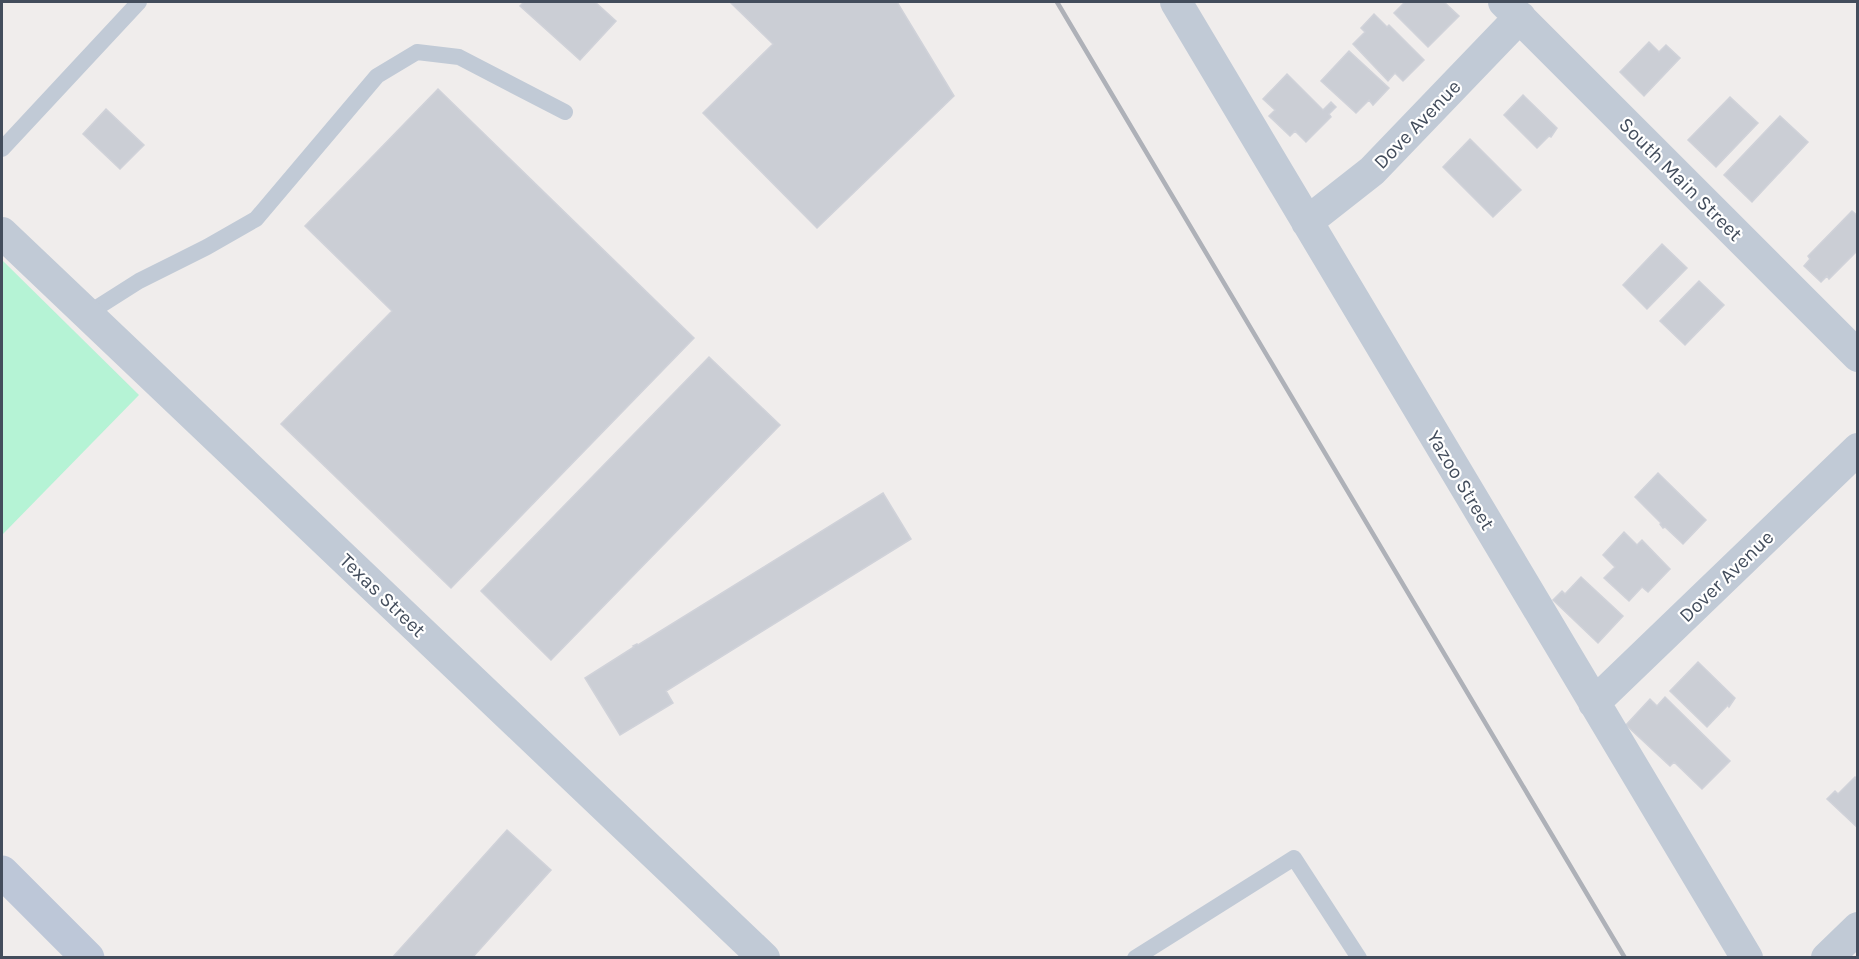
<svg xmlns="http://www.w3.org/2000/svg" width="1859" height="959" viewBox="0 0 1859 959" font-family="Karla,sans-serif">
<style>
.green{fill:#b5f3d5}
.building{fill:#cbced5;stroke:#d0d2d9;stroke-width:1.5}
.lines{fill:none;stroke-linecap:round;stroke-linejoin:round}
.service{stroke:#c1cad6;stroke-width:16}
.minor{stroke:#c1cad6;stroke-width:32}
.secondary{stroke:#bdc7d8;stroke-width:33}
.rail{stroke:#aeb1b8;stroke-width:4.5}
.labels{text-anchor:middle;stroke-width:4.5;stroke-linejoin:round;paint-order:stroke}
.street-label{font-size:20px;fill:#434d5c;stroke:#fff}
</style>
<rect width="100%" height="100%" fill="#f0edec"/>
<path class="green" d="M2,260L139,395L2,535Z"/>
<path class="building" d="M524,2H595L616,21L580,60L520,6Z
M730,2H897L954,96L817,228L703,113L773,44Z
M1405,2H1444L1459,16L1428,47L1394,13Z
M1374,14L1387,27L1389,25L1424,60L1403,81L1395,73L1388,81L1353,44L1365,32L1361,28Z
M1649,42L1659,52L1666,45L1680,58L1644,96L1620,72Z
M1349,51L1389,88L1373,105L1369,100L1356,113L1321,81Z
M1287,74L1323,110L1331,102L1336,107L1329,114L1331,117L1306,142L1295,131L1290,136L1269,116L1275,110L1263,99Z
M438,89L694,338L451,588L281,424L392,311L305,226Z
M1523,95L1557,128L1551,137L1549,136L1537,148L1504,115Z
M1730,97L1758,123L1716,167L1688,140Z
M106,109L144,145L120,169L83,134Z
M1780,116L1808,142L1752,202L1724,175Z
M1470,139L1521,190L1493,217L1443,167Z
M1852,211L1858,216V250L1829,279L1827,276L1821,282L1804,266L1810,259L1808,256Z
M1662,244L1687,268L1647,309L1623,285Z
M1699,281L1724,305L1685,345L1660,321Z
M709,357L780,425L551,660L481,591Z
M1658,473L1706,520L1683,544L1665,527L1663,528L1660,524L1661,523L1635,497Z
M883,493L911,539L666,691L673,703L620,735L585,678L634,647L633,646L637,644L638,645Z
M1624,532L1637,545L1642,540L1670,569L1648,592L1642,587L1629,601L1604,578L1615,567L1603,555Z
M1581,577L1623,616L1598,643L1553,600L1562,591L1565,594Z
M1698,662L1735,698L1729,707L1728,705L1707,727L1670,691Z
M1665,697L1730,761L1702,789L1674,762L1670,766L1626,725L1650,699L1657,706Z
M1855,777L1858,780V828L1827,799L1835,791L1838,794Z
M507,830L551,870L472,958H392Z"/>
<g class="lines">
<path class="service" d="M2,149L139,2
M87,314L139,281L207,247L256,219L377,76L417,52L459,57L565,112
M1135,958L1294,858L1359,958"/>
<path class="minor" d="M1176,2L1747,958
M1504,2L1858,356
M1307,222L1372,171L1520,17
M2,233L764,958
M1594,703L1858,449
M1827,958L1858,928"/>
<path class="secondary" d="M2,872L88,958"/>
<path class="rail" d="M1057,2L1625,958"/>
</g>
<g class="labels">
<g class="street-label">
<text transform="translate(1417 124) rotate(-46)" y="7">Dove Avenue</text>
<text transform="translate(1681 179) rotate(45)" y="7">South Main Street</text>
<text transform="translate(1461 480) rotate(59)" y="7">Yazoo Street</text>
<text transform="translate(1726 576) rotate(-44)" y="7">Dover Avenue</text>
<text transform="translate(383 595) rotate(44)" y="7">Texas Street</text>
</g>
</g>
<rect width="1859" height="959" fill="none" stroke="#434d5c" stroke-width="6"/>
</svg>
